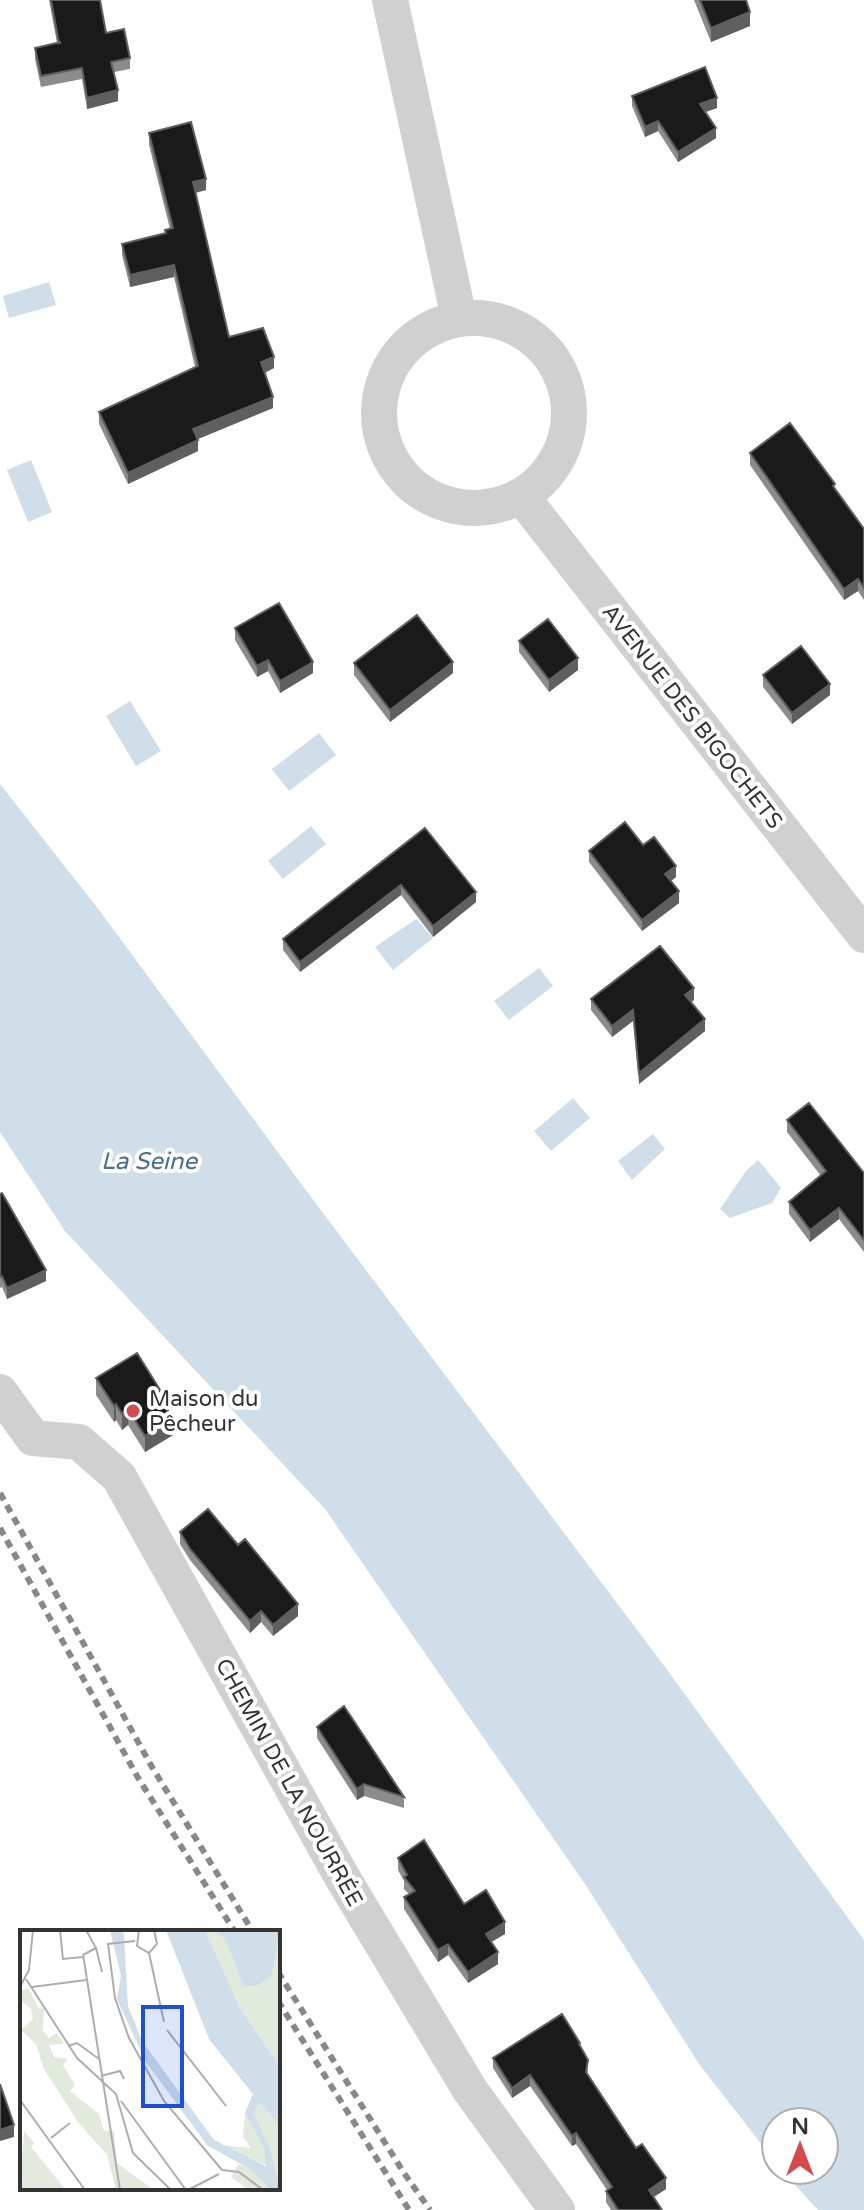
<svg xmlns="http://www.w3.org/2000/svg" width="864" height="2210" viewBox="0 0 864 2210" font-family="'Varela Round',sans-serif">
<style>
.water{fill:#cfdee9}
.lines{fill:none;stroke-linecap:round;stroke-linejoin:round}
.minor{stroke:#d0d0d0;stroke-width:36}
.rail{stroke:#888;stroke-width:6;stroke-dasharray:8 6;stroke-linecap:butt}
.wall{fill:#8c8c8c}
.shaded-wall{fill:#5f5f5f}
.building{fill:#1a1a1a;stroke:#5f5f5f;stroke-width:2}
.poi-dot{fill:#d54a4c;stroke:#fff;stroke-width:3}
.labels{text-anchor:middle;stroke-width:8;stroke-linejoin:round;paint-order:stroke}
.street-label{font-size:22px;fill:#333;stroke:#fff}
.poi-label{font-size:22px;fill:#333;stroke:#fff;text-anchor:start}
.water-label{font-size:24px;font-style:italic;fill:#476f8e;stroke:#fff}
.inset-road{fill:none;stroke:#adadad;stroke-width:2}
.view{fill:#1d4ed8;fill-opacity:0.15;stroke:#1d4ed8;stroke-width:4}
.inset-edge{fill:none;stroke:#333;stroke-width:4}
</style>
<rect width="100%" height="100%" fill="#fff"/>
<path class="water" d="M49,282L56,305L9,318L3,296Z
M31,460L52,512L28,522L7,470Z
M130,701L161,751L136,766L106,716Z
M319,733L336,755L289,791L272,769Z
M0,784L99,910L314,1201L665,1667L864,1940V2210H818L786,2175L782,2170H824V2122H776V2163L699,2064L587,1887L325,1509L65,1231L0,1132Z
M311,826L326,844L283,879L268,861Z
M416,919L433,938L393,970L375,947Z
M539,968L553,986L509,1020L494,1001Z
M573,1098L590,1118L551,1151L534,1131Z
M653,1134L665,1149L632,1180L618,1161Z
M758,1160L781,1188L772,1203L730,1218L720,1209L746,1171Z"/>
<g class="lines">
<path class="minor" d="M390,0L459,318
M379 413a95 95 0 1 1 190 0a95 95 0 1 1-190 0Z
M522,497L864,935
M0,1392L33,1438L79,1442L119,1477L342,1877L470,2090L557,2210"/>
<path class="rail" d="M0,1493L152,1767L253,1932
M0,1528L137,1776L235,1932
M278,1972L404,2173L430,2210
M278,2001L409,2210"/>
</g>
<path class="wall" d="M49,0H100L106,33L130,58V69L114,72L118,101L87,109L82,79L41,87L35,59V48L57,43Z
M694,0H746L750,26L711,42Z
M632,96L717,108L705,112L716,138L678,162L658,131L645,137L632,106Z
M149,133L206,190L196,193L229,337L274,368L265,373L273,408L198,439V451L128,484L99,424V412L195,367L174,277L130,287L122,255V244L165,234V230L170,229L149,145Z
M750,453L835,489L864,529V600L858,591L844,600L750,465Z
M235,628L313,673L280,693L268,671L257,677L235,640Z
M519,641L578,670L549,692L519,652Z
M354,663L453,673L390,722L354,675Z
M763,675L830,695L792,724L763,687Z
M425,828L476,902L433,937L401,895L300,972L283,950V939Z
M643,845L676,877L671,881L679,903L642,931L589,862V851Z
M591,999L694,1000L691,1002L705,1031L639,1084L633,1021L612,1037L591,1010Z
M787,1120L864,1173V1252L839,1219L810,1242L789,1214V1202L821,1176L787,1132Z
M0,1194L46,1281L7,1299L2,1287L0,1288Z
M96,1378L162,1402L173,1435L145,1452L128,1425L122,1430L116,1420L114,1422L96,1395Z
M180,1532L298,1616L273,1636L261,1622L250,1633L190,1560L180,1544Z
M317,1727L404,1797V1808L364,1796L357,1800L317,1738Z
M398,1858L464,1904L505,1934L491,1942L498,1964L468,1983L448,1955L438,1962L404,1909V1897L409,1894L404,1889V1881L398,1870Z
M580,2047L588,2071L587,2074L636,2148L666,2189L654,2197L662,2210H611L606,2202V2191L607,2190L576,2144L572,2146L530,2086L512,2098L493,2068V2058Z"/>
<path class="shaded-wall" d="M750,12V26L711,42V28Z
M118,90V101L87,109V98Z
M717,98V108L700,114V104Z
M658,121V131L645,137V127Z
M716,128V138L678,162V152Z
M206,179V190L193,193V182Z
M174,265V277L130,287V275Z
M274,357V368L261,374V362Z
M273,397V408L193,441V429Z
M198,440V451L128,484V473Z
M858,579V591L844,600V589Z
M578,658V670L549,692V680Z
M268,660V671L257,677V666Z
M313,662V673L280,693V681Z
M453,662V673L390,722V710Z
M830,684V695L792,724V713Z
M676,866V877L665,886V874Z
M401,885V895L300,972V962Z
M679,891V903L642,931V920Z
M476,892V902L433,937V926Z
M694,988V1000L685,1007V995Z
M633,1010V1021L612,1037V1026Z
M705,1019V1031L639,1084V1073Z
M839,1208V1219L810,1242V1230Z
M46,1270V1281L7,1299V1288Z
M116,1404V1420L114,1422V1406Z
M128,1409V1425L122,1430V1414Z
M173,1418V1435L145,1452V1436Z
M298,1604V1616L273,1636V1625Z
M261,1611V1622L250,1633V1621Z
M364,1784V1796L357,1800V1789Z
M505,1922V1934L486,1945V1934Z
M448,1944V1955L438,1962V1950Z
M498,1952V1964L468,1983V1972Z
M530,2075V2086L512,2098V2088Z
M14,2125V2137L0,2141V2130Z
M576,2133V2144L572,2146V2136Z
M666,2178V2189L649,2200V2190Z"/>
<path class="building" d="M51,0H100L106,33L124,29L130,58L111,62L118,90L87,98L82,68L41,76L35,48L61,42L59,43Z
M700,0H746L750,12L711,28Z
M705,67L717,98L700,104L716,128L678,152L658,121L645,127L632,96Z
M191,122L206,179L193,182L229,337L263,328L274,357L261,362L273,397L193,429L198,440L128,473L99,412L198,366L174,265L130,275L122,244L166,233L165,230L173,228L149,133Z
M790,423L835,484L833,486L864,529V588L858,579L844,589L750,453Z
M279,603L313,662L280,681L268,660L257,666L235,628Z
M417,615L453,662L390,710L354,663Z
M548,619L578,658L549,680L519,641Z
M801,646L830,684L792,713L763,675Z
M625,822L643,845L654,837L676,866L665,874L679,891L642,920L589,851Z
M425,828L476,892L433,926L401,885L300,962L283,939Z
M660,946L694,988L685,995L705,1019L639,1073L633,1010L612,1026L591,999Z
M809,1103L864,1173V1240L839,1208L810,1230L789,1202L826,1171L787,1120Z
M2,1193L46,1270L7,1288L2,1276L0,1277V1194Z
M137,1353L162,1393L158,1396L173,1418L145,1436L128,1409L122,1414L116,1404L114,1406L96,1378Z
M208,1509L238,1545L245,1539L298,1604L273,1625L261,1611L250,1621L190,1549L180,1532Z
M344,1706L404,1797L364,1784L357,1789L317,1727Z
M424,1840L464,1904L486,1890L505,1922L486,1934L498,1952L468,1972L448,1944L438,1950L404,1897L415,1891L404,1877L407,1875L398,1858Z
M562,2014L580,2043L579,2044L588,2060L586,2072L636,2148L642,2144L666,2178L649,2190L662,2210H618L606,2191L612,2187L576,2133L572,2136L530,2075L512,2088L493,2058Z
M0,2084L14,2125L0,2130Z"/>
<circle class="poi-dot" cx="133" cy="1411" r="8"/>
<g class="labels">
<g class="street-label">
<text transform="translate(693 716) rotate(52)" y="8">AVENUE DES BIGOCHETS</text>
<text transform="translate(290 1782) rotate(61)" y="8">CHEMIN DE LA NOURRÉE</text>
</g>
<g class="poi-label">
<text x="149" y="1406">Maison du<tspan x="149" dy="25">Pêcheur</tspan></text>
</g>
<g class="water-label">
<text x="149" y="1169">La Seine</text>
</g>
</g>
<g transform="translate(20 1930)">
<rect width="260" height="260" fill="#fff"/>
<path d="M185,0H260V137L220,78ZM9,59L19,79L24,78L23,101L29,108L37,103L44,114L29,115L34,127L48,129L43,135L55,155L50,161L79,184L84,201H94L97,233L134,260H96L87,225L58,192L24,139L16,114L1,100L13,89L11,79L0,69V60ZM240,173L260,196V259L233,181ZM225,183L244,219L246,235L200,215L231,218L223,207ZM4,201L14,213L11,217L46,260H0ZM218,234L230,238L249,260H228L211,247Z" fill="#e2e9dd"/>
<path d="M90,0H102L104,5L108,76L122,111L194,210L246,236L244,219L225,183L233,164L189,109L146,0H185L220,78L260,137V196L240,173L233,182L250,219L260,260H250L230,239L187,215L126,132L97,69L101,46ZM195,0H260L252,44L238,55L224,57L206,10Z" fill="#cfdee9"/>
<path class="inset-road" d="M40,0L43,29L63,27M119,0L117,16L129,23L137,14L134,0M115,11L88,14L95,68L109,108L144,171L202,240M76,18L82,42M129,23L144,92M63,24L100,260M63,25L76,18L66,0M6,49L57,128L96,164L113,223L151,260M0,57L9,40L13,0M12,57L66,50M147,100L206,176M48,116L57,113L79,129M81,146L100,141L104,149M0,170L65,260M101,171L166,260M31,208L50,193M202,240L219,242L243,260M168,260L199,244"/>
<path class="view" d="M123,77H162V176H123Z"/>
<rect width="260" height="260" class="inset-edge"/>
</g>
<g transform="translate(800 2146)"><circle r="38" fill="#ffffff" stroke="#adadad" stroke-width="2"/>
<path d="M0-6L14 30L0 20L-14 30Z" fill="#d54a4c"/>
<text y="-12" font-size="22" font-weight="bold" text-anchor="middle" fill="#333333">N</text>
</g>
</svg>
